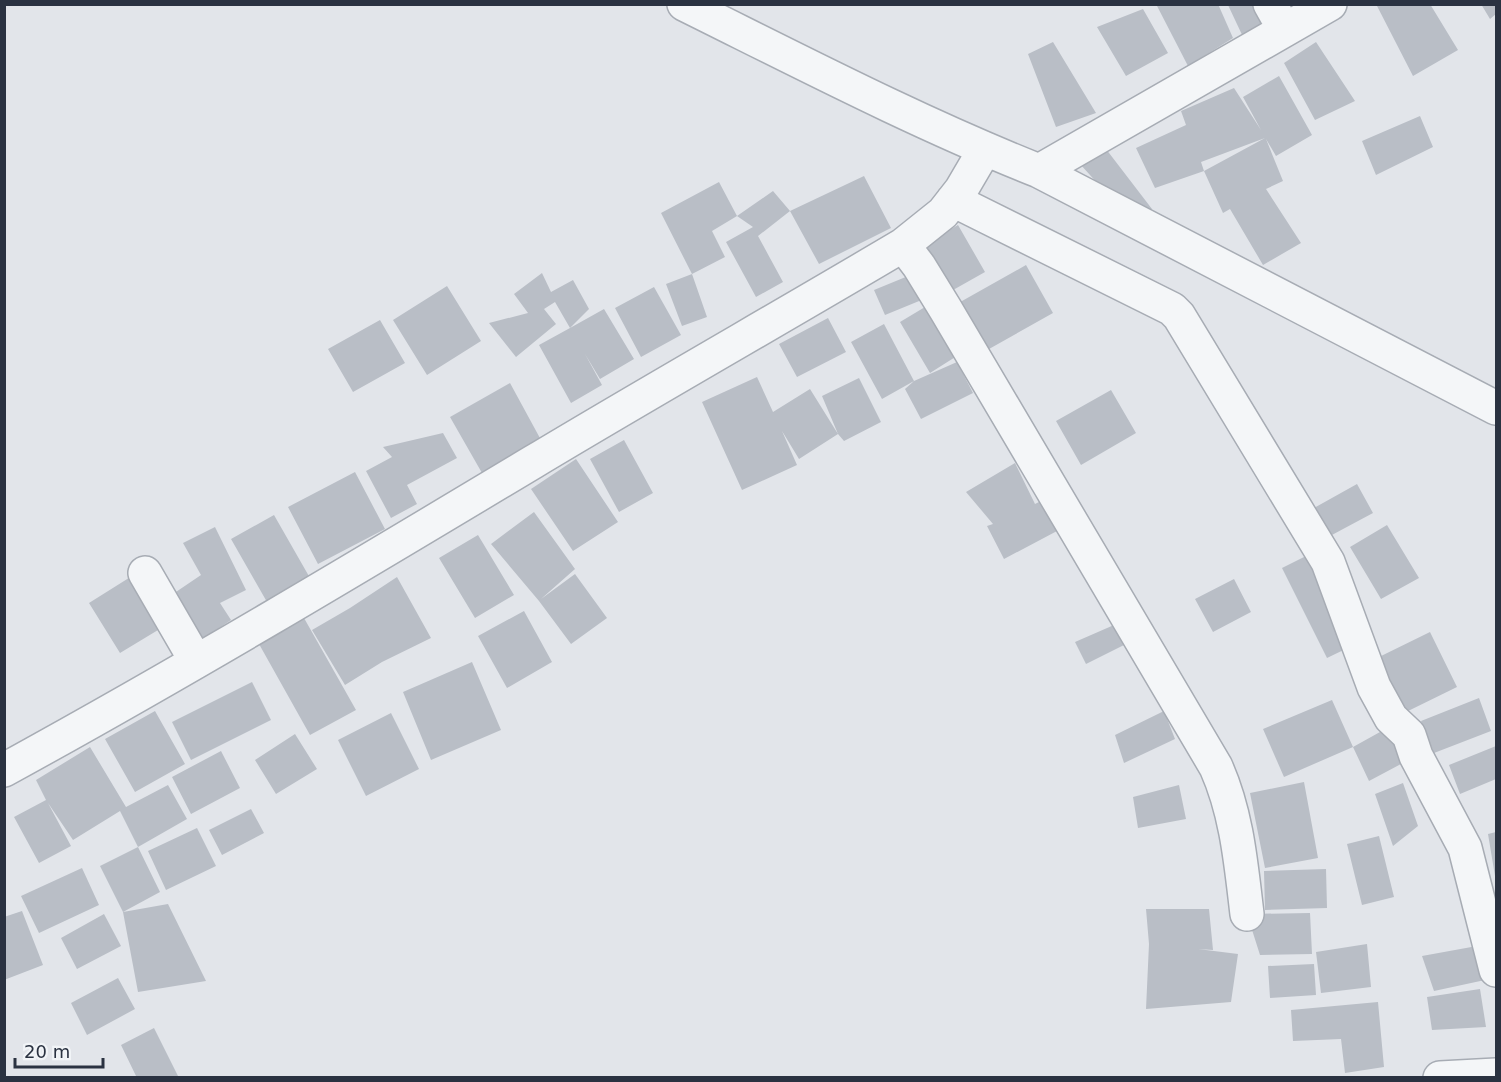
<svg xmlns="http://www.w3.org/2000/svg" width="1501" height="1082" viewBox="0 0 1501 1082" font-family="'DejaVu Sans',sans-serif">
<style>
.building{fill:#b9bec6;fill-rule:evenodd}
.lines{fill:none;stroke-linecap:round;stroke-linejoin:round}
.street-casing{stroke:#a7acb4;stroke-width:36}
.street{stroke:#f4f6f8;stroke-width:33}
</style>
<rect width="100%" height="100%" fill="#e2e5ea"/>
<path class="building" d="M1156,4H1218L1233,38L1188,66Z
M1376,4H1430L1458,50L1413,76Z
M1481,4H1496V14L1490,19Z
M1228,5H1268L1277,18L1244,39Z
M1143,9L1168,53L1126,76L1097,27Z
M1053,42L1096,113L1056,127L1028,54Z
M1316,42L1355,101L1315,120L1284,63Z
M1279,76L1312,135L1276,156L1266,139L1283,181L1266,189L1301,243L1263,265L1230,209L1223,213L1204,171L1155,188L1136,148L1186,125L1181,111L1234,88L1261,130L1243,97ZM1265,138L1204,171L1201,162Z
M1420,116L1433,147L1376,175L1362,141Z
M1106,149L1152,209L1128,217L1080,164Z
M864,176L891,228L819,264L790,211Z
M719,182L737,216L712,231L725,257L692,274L661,213Z
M773,191L790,211L758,236L783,282L756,297L726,242L753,227L737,216Z
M958,225L985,272L946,294L920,247Z
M1026,265L1053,313L973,358L946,310Z
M542,273L551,292L573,280L589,309L570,328L604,309L634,359L600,379L585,354L602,385L571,403L539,345L570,328L555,302L544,309L556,324L516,357L489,323L528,313L514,294Z
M692,274L707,317L682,326L666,284Z
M913,274L924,299L885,315L874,290Z
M447,286L481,341L427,375L393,320Z
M654,287L681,335L641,357L615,308Z
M930,304L960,354L930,373L900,322Z
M828,318L846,352L797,377L779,344Z
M380,320L405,363L353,392L328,349Z
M884,324L914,381L882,399L851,342Z
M957,362L973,393L921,419L905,389L914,381Z
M757,377L773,412L810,389L838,434L799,459L782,431L797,465L742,490L702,402Z
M859,378L881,422L844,441L838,434L822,396Z
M510,383L541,440L482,473L450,417Z
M1111,390L1136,433L1081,465L1056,421Z
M443,433L457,458L407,485L417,504L391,518L366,471L392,457L383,447Z
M624,440L653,493L619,512L590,459Z
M576,459L618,522L573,551L531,489Z
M1015,463L1035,504L1043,500L1057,531L1004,559L987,526L993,524L966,492Z
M355,472L385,529L318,564L288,507Z
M1357,484L1373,513L1330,536L1314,508Z
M534,512L575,569L541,599L575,574L607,618L571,644L539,601L491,544Z
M274,515L310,578L267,602L231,539Z
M1387,525L1419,578L1381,599L1350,547Z
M215,527L246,590L220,603L231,620L200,641L170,596L201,575L183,543Z
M478,535L514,595L475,618L439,558Z
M1314,552L1358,643L1327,658L1282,568Z
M132,576L163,627L120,653L89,603Z
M397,577L431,638L382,662L345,685L312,630L350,608Z
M1234,579L1251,612L1213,632L1195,599Z
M524,611L552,662L507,688L478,636Z
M304,618L356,710L310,735L259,644Z
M1114,625L1124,645L1086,664L1075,642Z
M1430,632L1457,687L1404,713L1377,658Z
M472,662L501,730L431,760L403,692Z
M252,682L271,720L191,760L172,722Z
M1479,698L1491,731L1434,753L1421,721Z
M1332,700L1353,747L1284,777L1263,729Z
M155,711L185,764L135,792L105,739Z
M1164,711L1175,739L1124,763L1115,735Z
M391,713L419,769L366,796L338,740Z
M1398,722L1416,756L1369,781L1353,747Z
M295,734L317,769L276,794L255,760Z
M1496,746V779L1460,794L1449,765Z
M90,747L126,807L168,785L187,819L138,847L120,811L73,840L48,803L71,846L39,863L14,817L46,800L36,780Z
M221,751L240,788L191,814L172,777Z
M1304,782L1318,858L1265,868L1250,793Z
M1403,783L1418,826L1393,846L1375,794Z
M1179,785L1186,819L1138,828L1133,797Z
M251,809L264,833L222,855L209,830Z
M197,828L216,866L166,890L148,851Z
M1496,832V876H1495L1488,834Z
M1379,836L1394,897L1362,905L1347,844Z
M138,847L160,892L123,912L100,866Z
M82,868L99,905L39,933L21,896Z
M1326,869L1327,908L1265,910L1264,871Z
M168,904L206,981L138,992L123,912Z
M1146,909H1209L1213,950L1198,949L1238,954L1231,1002L1146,1009L1149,944Z
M22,911L43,965L4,980V917Z
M1310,913L1312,954L1260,955L1247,914Z
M104,914L121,946L77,969L61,938Z
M1367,944L1371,987L1321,993L1316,952Z
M1477,946L1485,980L1434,991L1422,956Z
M1314,964L1316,995L1270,998L1268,966Z
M118,978L135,1009L87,1035L71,1003Z
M1480,989L1486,1027L1432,1030L1427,997Z
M1378,1002L1384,1067L1345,1073L1341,1039L1293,1041L1291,1010Z
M154,1028L179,1078H137L121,1045Z"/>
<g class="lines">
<g class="street-casing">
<path id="street" d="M684,4C801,62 918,123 1039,171L1496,408
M1270,4L1284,29
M1039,171L1330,4
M953,200L1172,309L1179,316L1328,562L1374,687L1391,718L1409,735L1416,756L1465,848L1496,970
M903,245L919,266L946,310L1216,767C1237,814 1241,864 1247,914
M145,573L196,661
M4,770C183,672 358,567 533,462C656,388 780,318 903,245L943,213L961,190L985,149
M1440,1078L1496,1075"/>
</g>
<use href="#street" class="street"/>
</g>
<rect width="1501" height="1082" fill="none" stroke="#2a3241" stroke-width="12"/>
<path d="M15 1058v9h88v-9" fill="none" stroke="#2a3241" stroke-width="3"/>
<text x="24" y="1058" font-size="18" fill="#2a3241" stroke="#f1f4f7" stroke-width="4.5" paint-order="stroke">20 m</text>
</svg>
